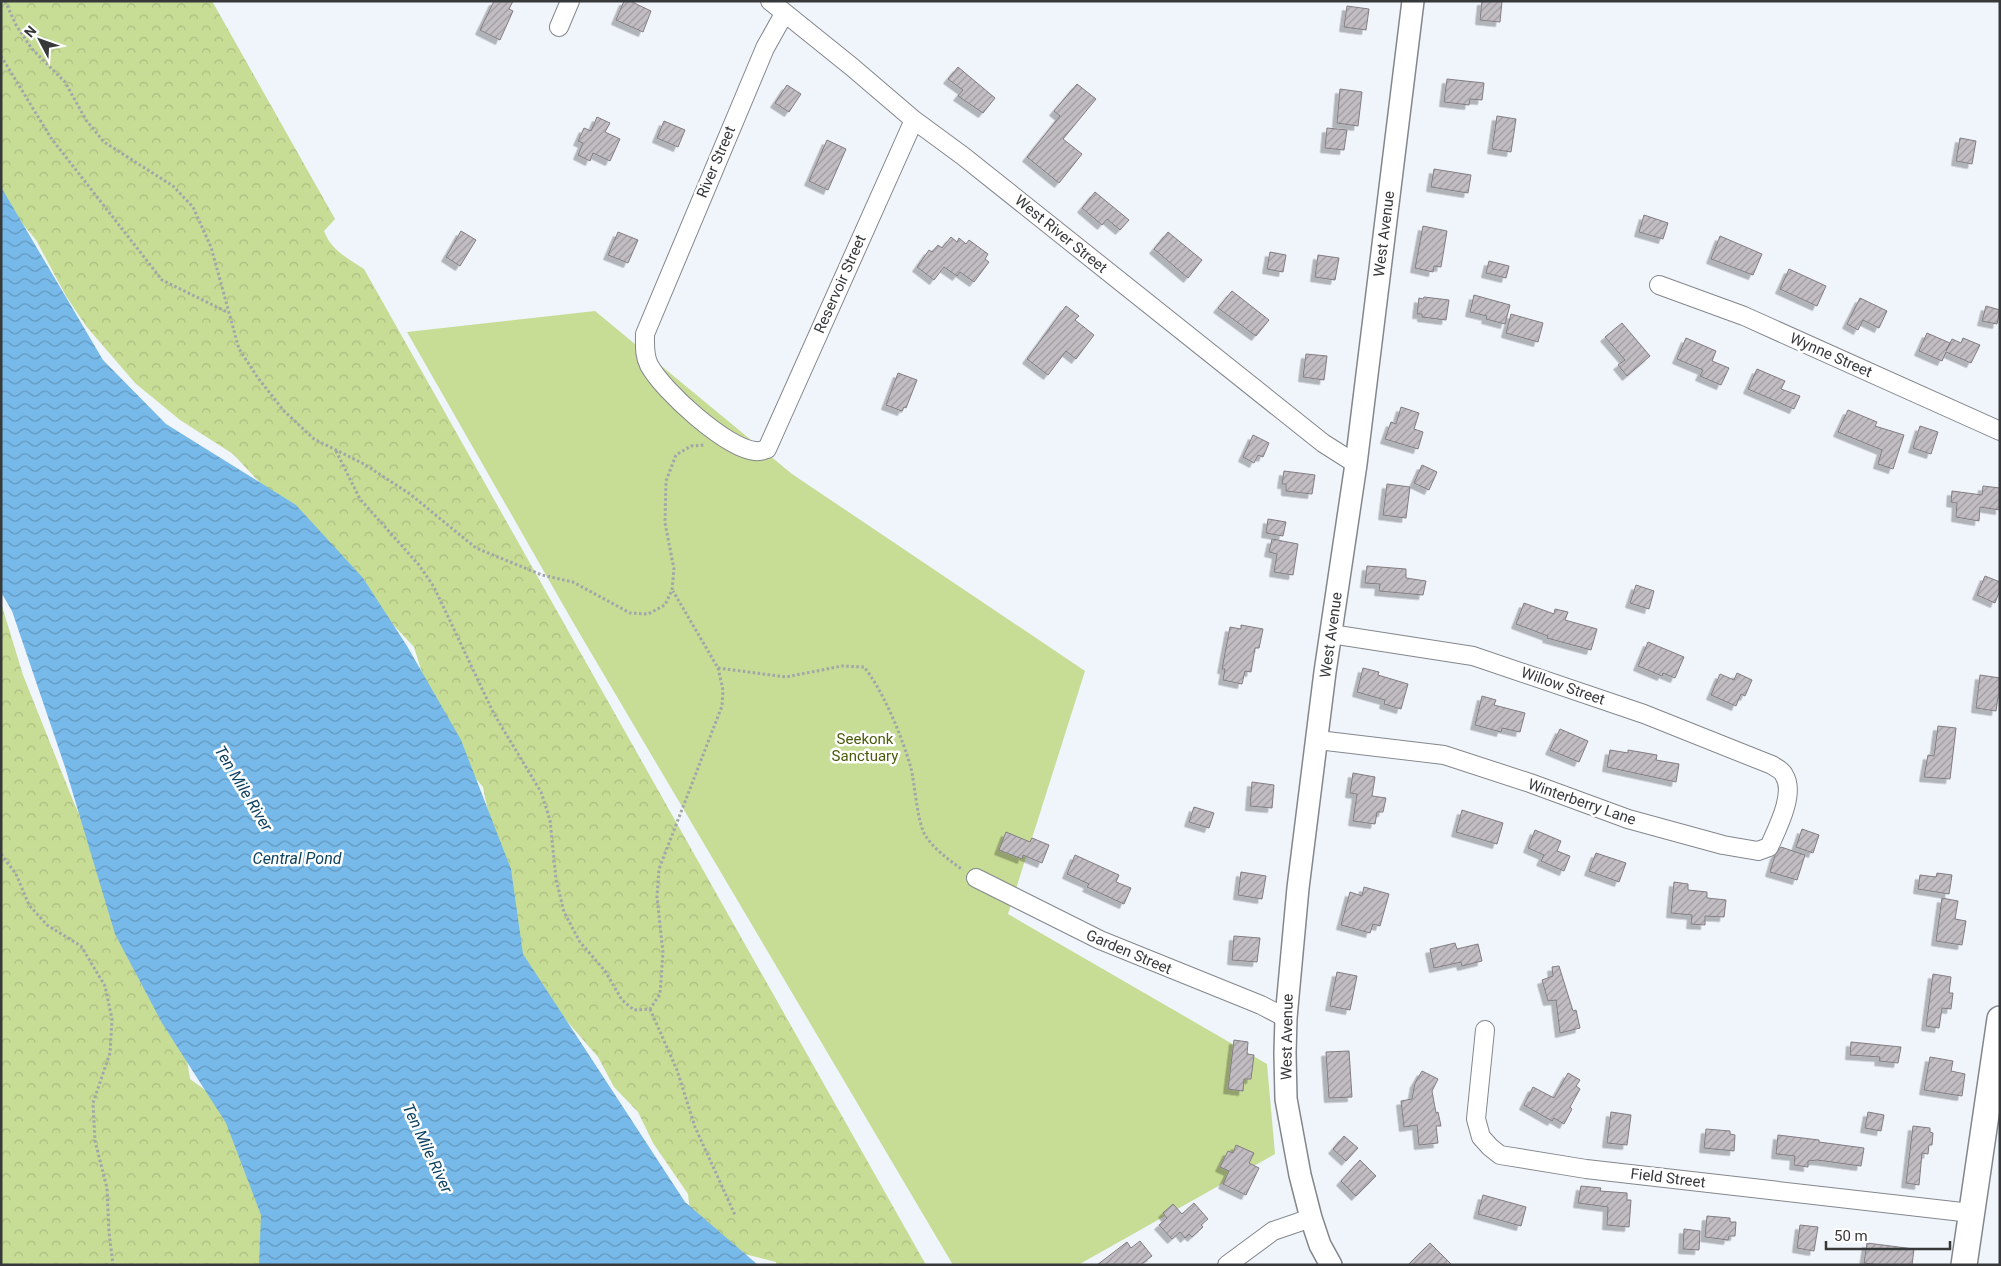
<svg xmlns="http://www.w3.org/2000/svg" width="2001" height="1266" viewBox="0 0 2001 1266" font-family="Roboto,sans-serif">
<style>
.forest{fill:url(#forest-crowns)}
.park{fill:#c7dc95}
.water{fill:url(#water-waves)}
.building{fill:url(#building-hatch);stroke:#827d82;filter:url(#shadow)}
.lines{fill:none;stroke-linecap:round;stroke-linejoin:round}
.minor-casing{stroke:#83878c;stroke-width:20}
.tertiary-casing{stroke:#83878c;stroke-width:24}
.secondary-casing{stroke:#83878c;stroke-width:28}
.path{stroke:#a2a5aa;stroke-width:3;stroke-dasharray:2.5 2.5;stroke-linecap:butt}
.minor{stroke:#fff;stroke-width:18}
.tertiary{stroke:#fff;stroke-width:21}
.secondary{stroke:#fff;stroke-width:25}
.labels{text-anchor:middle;stroke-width:5;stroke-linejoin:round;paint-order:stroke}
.street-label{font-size:15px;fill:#36383a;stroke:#fff}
.park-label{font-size:15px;fill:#4a5c0b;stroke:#fff}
.water-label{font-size:16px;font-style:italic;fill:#0d4262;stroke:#fff}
</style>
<defs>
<pattern id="forest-crowns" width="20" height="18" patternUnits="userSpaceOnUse" patternTransform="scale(1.25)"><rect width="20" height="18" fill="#c7dc95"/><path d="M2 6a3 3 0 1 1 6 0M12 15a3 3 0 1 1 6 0" fill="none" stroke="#acbe81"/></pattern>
<pattern id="water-waves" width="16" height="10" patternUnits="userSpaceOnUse" patternTransform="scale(1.25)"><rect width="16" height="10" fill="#77baea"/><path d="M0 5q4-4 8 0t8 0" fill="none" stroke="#6298bf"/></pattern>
<pattern id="building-hatch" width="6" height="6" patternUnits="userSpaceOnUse" patternTransform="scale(1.25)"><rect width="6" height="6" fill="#c2bdc2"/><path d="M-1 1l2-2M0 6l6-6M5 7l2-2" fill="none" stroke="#9e9b9f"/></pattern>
<filter id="shadow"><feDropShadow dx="-4.5" dy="4.5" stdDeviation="0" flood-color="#0004"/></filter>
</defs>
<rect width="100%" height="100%" fill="#f0f4fb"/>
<path class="forest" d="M1,1H212L335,219L324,231C331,250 347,258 364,269L926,1265H776V1262L745,1254L692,1230L688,1194L653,1143L638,1112L614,1087L598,1057L552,1004L516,948L483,787L464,765L423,676L414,647L233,454L180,420L135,383L86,326L66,296L36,240L12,211L1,193Z
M1,603L23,675L74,803L185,1047L190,1079L220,1101L245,1113L273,1265H1Z"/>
<path class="park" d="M595,311L792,474L1085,671L1008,914L1267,1064L1275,1154L1078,1265H953L574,624L407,332Z"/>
<path class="water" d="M1,187L103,360L166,424L296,505L363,578L407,646L461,740L511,869L523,954L685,1202L758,1265H259L261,1215L226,1123L162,1023L115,934L65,767L12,611L1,592Z"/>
<path class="building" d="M494,1H513L509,9L513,11L500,40L480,30Z
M624,1H630L651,11L643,32L616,20Z
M1482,1H1502L1500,22L1480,20Z
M1347,6L1369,9L1366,30L1344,27Z
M958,67L995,98L983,113L958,96L963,90L948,79Z
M1447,79L1484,83L1482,100L1470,99L1469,105L1444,102Z
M1077,84L1096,99L1063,139L1082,154L1059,183L1027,157L1060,116L1054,111Z
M787,85L801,94L789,112L775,103Z
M1340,89L1362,92L1358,126L1337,123Z
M1497,116L1516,119L1511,152L1492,149Z
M597,117L610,123L605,132L620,139L610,161L593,153L590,161L578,155L583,143L578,141L584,128L591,131Z
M664,121L685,130L678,147L657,138Z
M1327,128L1347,130L1344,150L1325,148Z
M1960,138L1976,141L1972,164L1956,161Z
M827,140L846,149L828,190L809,181Z
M1434,169L1471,175L1468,193L1431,187Z
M1095,192L1129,220L1120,230L1107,219L1102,225L1082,208Z
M1644,215L1668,223L1663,239L1639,232Z
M1423,226L1447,231L1441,267L1434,266L1433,272L1415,268Z
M461,231L476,240L460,266L446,257Z
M618,232L638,240L628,263L608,255Z
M1168,232L1202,260L1188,278L1154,249Z
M1720,236L1762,254L1753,275L1711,259Z
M951,237L957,242L959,238L966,244L969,240L988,254L985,259L989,262L974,282L960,272L957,276L944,267L934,280L917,267L929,250L932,252L938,245L942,248Z
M1270,252L1286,255L1283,272L1267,269Z
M1318,255L1339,258L1335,280L1315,277Z
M1489,261L1509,266L1506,278L1486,273Z
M1789,269L1826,286L1817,306L1780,289Z
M1232,291L1269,320L1256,336L1218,308Z
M1474,295L1510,305L1505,324L1486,319L1487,316L1470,312Z
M1424,297L1449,300L1446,320L1422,317V314H1417L1419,298L1423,299Z
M1860,298L1887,311L1879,328L1863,320L1858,330L1847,324Z
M1066,306L1079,316L1075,320L1094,335L1076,359L1066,351L1048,375L1027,359Z
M1986,306L2000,310L1997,324L1982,321Z
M1511,314L1543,323L1538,342L1506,333Z
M1622,323L1650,356L1627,376L1618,365L1625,360L1605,337Z
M1927,333L1950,343L1946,351L1952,339L1961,343L1963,338L1980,345L1971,363L1946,352L1942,361L1919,351Z
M1686,338L1716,351L1712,361L1729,368L1721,385L1700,376L1703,370L1677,359Z
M1306,354L1327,356L1324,380L1303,377Z
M1757,369L1785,381L1781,389L1800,396L1794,409L1748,389Z
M898,373L917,380L906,408L904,407L902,411L886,405Z
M1401,407L1419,413L1414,429L1423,432L1418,449L1385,439L1391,422L1396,424Z
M1848,410L1877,422L1875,426L1904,435L1893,469L1878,464L1882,450L1838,432Z
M1920,426L1938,432L1931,454L1913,448Z
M1253,435L1269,443L1263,457L1258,455L1254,463L1243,457Z
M1422,465L1437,472L1429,490L1414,483Z
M1284,471L1315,475L1312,494L1286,491V484H1282Z
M1387,484L1410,487L1406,518L1383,515Z
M1983,486L2000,488V510L1980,507L1979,521L1956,517L1957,503L1951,502L1952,491L1982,495Z
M1268,519L1286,522L1283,536L1266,533Z
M1272,539L1298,544L1293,575L1274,572L1277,554L1269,552Z
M1367,566L1406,569V578L1426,581L1423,595L1379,591L1380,584L1365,583Z
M1985,576L2000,582V590L1995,603L1977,595Z
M1636,585L1654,591L1649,609L1630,603Z
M1524,603L1554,614L1555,609L1568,612L1565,620L1597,629L1591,650L1547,638L1548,636L1516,624Z
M1241,625L1263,629L1259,648H1255L1251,672L1245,671L1242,684L1223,680L1225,669H1222L1230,627L1241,629Z
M1648,642L1684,657L1675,678L1663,673L1662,676L1638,666Z
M1363,668L1379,672L1378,675L1408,684L1401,709L1384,704L1385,700L1357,692Z
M1737,673L1752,680L1745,696L1741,694L1736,706L1711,695L1720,674L1734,680Z
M1980,675L2000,678V697H1998L1996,711L1976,708Z
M1482,696L1496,700L1494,705L1525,713L1520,732L1502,728L1501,732L1475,725Z
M1938,726L1956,728L1950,779L1924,777L1928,755L1934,756Z
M1560,729L1588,741L1579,762L1550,750Z
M1610,750L1628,753V750L1657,755L1656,760L1679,764L1676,782L1607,767Z
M1353,773L1375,777L1372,796L1386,798L1383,812H1377L1375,824L1353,821L1357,794L1350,793Z
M1252,782L1274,785L1272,808L1250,806Z
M1194,807L1214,813L1209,828L1189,822Z
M1462,810L1503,823L1497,844L1456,832Z
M1802,829L1819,835L1813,853L1796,847Z
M1535,830L1561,841L1557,851L1570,856L1564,871L1541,861L1544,855L1528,848Z
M1006,832L1030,842L1032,838L1049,845L1042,863L1023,855L1022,859L999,850Z
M1781,847L1805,855L1797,880L1770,872L1775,855Z
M1596,853L1626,863L1619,882L1589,871Z
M1075,855L1119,875L1116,882L1131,888L1124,904L1087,887L1089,884L1067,874Z
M1241,872L1266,876L1262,899L1238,895Z
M1937,873L1952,875L1949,894L1918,889L1920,875L1936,877Z
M1674,882L1688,884V890L1707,892V898L1726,900L1724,917L1705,916V925L1691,924L1692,915L1671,913Z
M1364,887L1389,894L1380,926L1373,924L1370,933L1341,925L1350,892L1362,896Z
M1942,898L1958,901L1955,919L1966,921L1962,945L1936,941Z
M1234,936L1260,938L1257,962L1232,960Z
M1455,943L1457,949L1478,944L1482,961L1462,966L1461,962L1434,968L1430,949Z
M1559,966L1573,1011L1576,1010L1580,1028L1560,1033L1556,1000L1548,1001L1542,980L1553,976L1552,967Z
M1337,972L1357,976L1350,1010L1330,1006Z
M1933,974L1951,977L1949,993H1953L1951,1009L1942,1008L1939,1028L1926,1026Z
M1234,1040L1248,1042L1247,1054L1254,1055L1251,1079H1244L1243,1091L1228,1089Z
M1851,1042L1901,1047L1898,1063L1879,1061L1880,1057L1850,1055Z
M1349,1051L1352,1097L1329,1098L1326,1052Z
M1930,1057L1953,1061L1951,1071L1965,1074L1962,1096L1924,1090Z
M1422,1071L1438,1079L1432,1091L1436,1113L1438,1112L1441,1126H1436L1438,1143L1419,1145L1417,1125L1404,1127L1401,1101L1412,1099L1415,1083Z
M1568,1073L1580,1080L1576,1086L1580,1089L1570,1107L1572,1109L1564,1124L1554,1118L1552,1121L1524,1105L1533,1087L1554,1098Z
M1611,1112L1631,1115L1627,1145L1607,1143Z
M1868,1112L1884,1115L1881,1131L1865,1128Z
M1913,1126L1930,1128V1132L1933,1133L1932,1145H1929L1928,1154L1922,1153L1919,1185L1906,1183Z
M1706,1129L1730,1131V1134L1735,1135L1734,1151L1704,1148Z
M1778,1135L1819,1140V1142L1864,1148L1861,1166L1817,1160L1808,1161V1167L1794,1165L1795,1156L1776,1154Z
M1344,1136L1358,1148L1346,1161L1333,1149Z
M1236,1145L1254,1153L1249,1163L1259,1168L1246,1195L1223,1184L1229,1171L1220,1167L1228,1151L1233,1153Z
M1360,1160L1376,1176L1356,1196L1341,1181Z
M1581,1186L1601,1188L1600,1191L1627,1193V1200H1631L1629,1227L1607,1225L1608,1207L1578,1203Z
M1483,1195L1526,1207L1521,1226L1478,1214Z
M1194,1203L1208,1219L1201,1225L1203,1227L1192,1237L1189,1234L1185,1238L1180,1232L1172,1239L1159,1225L1167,1218L1163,1213L1173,1204L1182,1214Z
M1707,1216L1730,1218V1222H1736L1735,1236H1729L1728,1240L1705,1237Z
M1800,1225L1818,1227L1814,1251L1797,1248Z
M1684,1229L1700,1231L1699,1250L1683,1249Z
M1140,1241L1152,1256L1140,1265H1097L1127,1242L1131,1248Z
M1430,1243L1452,1265H1408Z
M1867,1243L1914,1249L1912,1265H1881L1864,1263Z"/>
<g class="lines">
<g class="minor-casing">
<path id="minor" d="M770,1L852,67L914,120L963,156L1323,443L1356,464
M784,14L765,48L645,334C645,345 644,355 649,365C663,391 726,448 755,451C759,452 763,450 767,449L914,120
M559,27L570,1
M1659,285L1744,316L2000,431
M1318,740L1444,755L1530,783L1628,819L1723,845L1758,851L1769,847C1777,829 1796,793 1784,775C1782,770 1776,768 1772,765L1644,714L1473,656L1331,634
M976,878L1100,940L1261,1005L1286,1018
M1485,1030L1476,1119L1481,1137L1490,1147L1500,1155L1586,1169L1971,1213
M1227,1265L1273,1231L1311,1218"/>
</g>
<g class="tertiary-casing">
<path id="tertiary" d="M1331,1265L1320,1245L1311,1218L1300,1175L1286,1099L1285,1053L1286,1018L1298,888L1325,672L1356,464L1413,1"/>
</g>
<g class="secondary-casing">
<path id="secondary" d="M1964,1265L2000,1019"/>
</g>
<path class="path" d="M5,1L16,25L32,49L65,82L86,120L104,142L173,186L193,207L211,247L239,349L258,378L284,411L314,439L364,464L410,494L476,548L542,575L573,582L630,613L648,614L665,605L672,590L674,569L665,523L666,481L676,455L691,446L705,445
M1,56L51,138L162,280L229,313
M336,451L360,499L419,565L434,587L494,714L541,792L550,820L556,879L564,912L580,942L605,971L622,1000L634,1010L650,1009L660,994L663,953L657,897L659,869L722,706L723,690L718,668L673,591
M718,668L786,677L842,666L864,667C884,692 902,737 911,768C915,786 917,818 924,833C932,848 949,860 963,870
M1,854L16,874L29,905L47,925L81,946L105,986L112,1019L110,1053L93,1103L95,1141L107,1188L109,1232L113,1265
M650,1009L677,1070L695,1127L735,1215"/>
<use href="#minor" class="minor"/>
<use href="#tertiary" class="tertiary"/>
<use href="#secondary" class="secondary"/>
</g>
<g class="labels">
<g class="street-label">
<text transform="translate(716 162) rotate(-67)" y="5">River Street</text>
<text transform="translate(1061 234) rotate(39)" y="5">West River Street</text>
<text transform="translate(1384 234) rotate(-83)" y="5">West Avenue</text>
<text transform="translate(840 284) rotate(-66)" y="5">Reservoir Street</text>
<text transform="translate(1831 355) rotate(24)" y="5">Wynne Street</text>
<text transform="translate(1331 635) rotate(-82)" y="5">West Avenue</text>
<text transform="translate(1563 686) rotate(19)" y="5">Willow Street</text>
<text transform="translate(1582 802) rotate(19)" y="5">Winterberry Lane</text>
<text transform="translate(1129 952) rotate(23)" y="5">Garden Street</text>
<text transform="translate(1287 1037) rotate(-89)" y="5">West Avenue</text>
<text transform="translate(1668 1178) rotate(7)" y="5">Field Street</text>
</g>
<g class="park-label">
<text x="865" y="744">Seekonk<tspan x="865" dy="17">Sanctuary</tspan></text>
</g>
<g class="water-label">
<text transform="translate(244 788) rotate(59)" y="6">Ten Mile River</text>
<text x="297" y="864">Central Pond</text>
<text transform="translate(428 1148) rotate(65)" y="6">Ten Mile River</text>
</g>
</g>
<rect width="2001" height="1266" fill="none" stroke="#36383a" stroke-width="5"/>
<g transform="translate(40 40) rotate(311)" stroke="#ffffff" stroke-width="4" paint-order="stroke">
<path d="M0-4L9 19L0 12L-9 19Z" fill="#36383a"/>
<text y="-8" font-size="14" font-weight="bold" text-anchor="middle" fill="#36383a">N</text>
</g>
<path d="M1826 1241v8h124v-8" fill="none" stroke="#36383a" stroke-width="2.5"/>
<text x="1834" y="1241" font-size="15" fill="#36383a" stroke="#ffffff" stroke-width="4" paint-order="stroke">50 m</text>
</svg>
